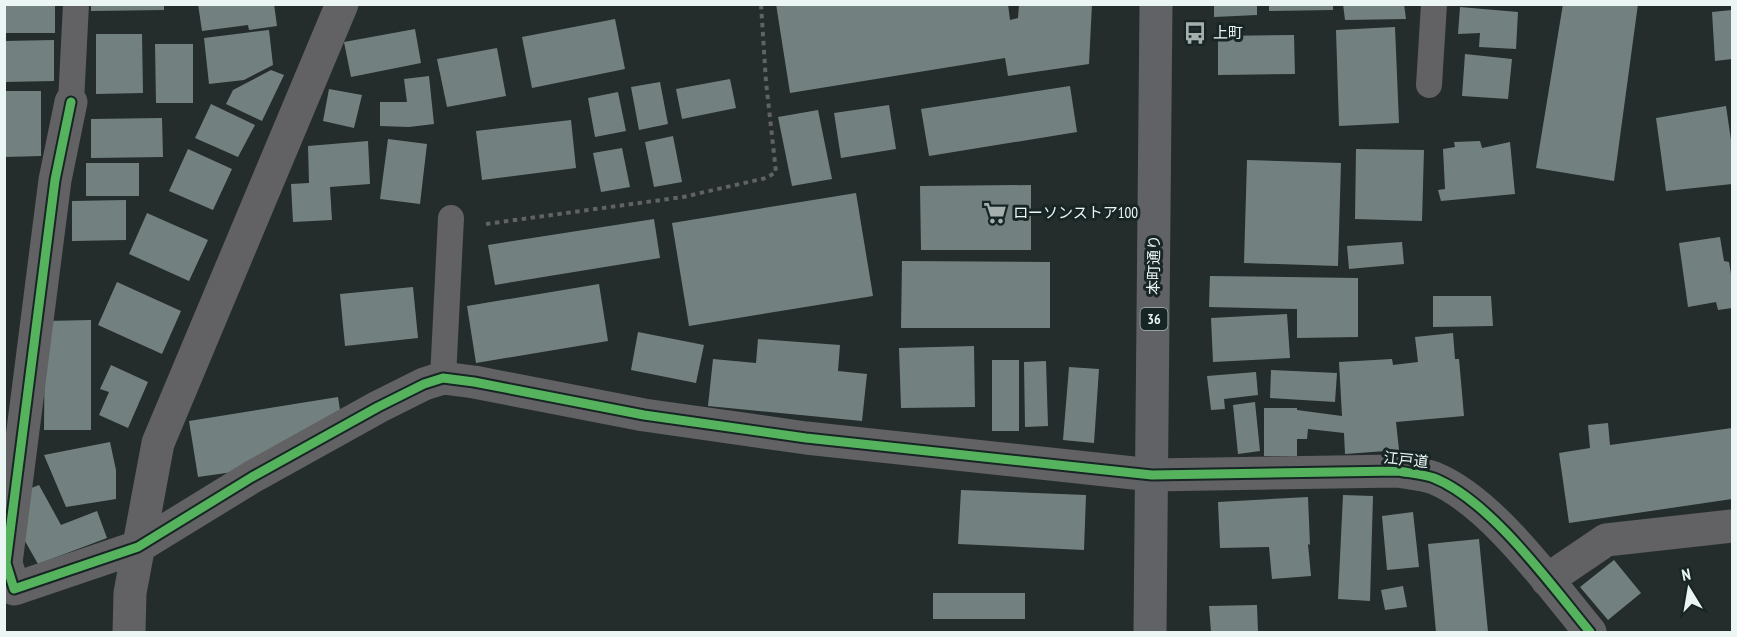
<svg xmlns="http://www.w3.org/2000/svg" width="1737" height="637" viewBox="0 0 1737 637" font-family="'PT Sans Narrow','Noto Sans JP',sans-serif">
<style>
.building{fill:#728180}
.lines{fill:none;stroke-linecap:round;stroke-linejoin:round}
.path{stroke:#606263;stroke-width:4;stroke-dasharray:4.5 4.5;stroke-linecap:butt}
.lane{stroke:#626164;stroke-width:26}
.street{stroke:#626164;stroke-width:33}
.primary{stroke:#616265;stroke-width:33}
.cycleway-casing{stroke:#172625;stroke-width:13}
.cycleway{stroke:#56b35d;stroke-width:9}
.labels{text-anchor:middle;stroke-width:6;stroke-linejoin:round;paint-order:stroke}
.shield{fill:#172625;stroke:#abb7b5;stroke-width:1.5}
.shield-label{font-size:14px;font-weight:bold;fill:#ebf5f3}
.poi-label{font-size:15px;fill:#ebf5f3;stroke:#172625;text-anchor:start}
.street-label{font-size:15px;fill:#ebf5f3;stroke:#172625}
</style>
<rect width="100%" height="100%" fill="#242c2c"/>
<path class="building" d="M4,4H55V33H4Z
M91,4H164V10L91,11Z
M198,4H274L277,26L249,30L248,25L202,31Z
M776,4H1008L1010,20L1018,18L1019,4H1092L1089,64L1008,76L1005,58L790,93Z
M1214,4H1257V15L1214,17Z
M1269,4H1333V10L1269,11Z
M1343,4H1404L1406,19L1345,20Z
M1563,4H1638L1614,181L1536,168Z
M1460,7L1518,12L1516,49L1479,47L1480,33L1458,34Z
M1732,10V59L1715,61L1712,12Z
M615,19L625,69L532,88L522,37Z
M1395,27L1399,123L1339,126L1336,30Z
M415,29L421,63L351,77L344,42Z
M269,30L273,65L244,80L209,84L204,38Z
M96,34H142L143,93L96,94Z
M1294,35L1295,74L1218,75V36Z
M54,40V81L4,82V41Z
M155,44H193V103H156Z
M497,48L506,96L447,107L437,59Z
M1465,54L1512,59L1508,99L1462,96Z
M271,70L284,75L262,121L226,104L233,90Z
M429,76L434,124L409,127L380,126V102H407L404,79Z
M730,79L736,108L682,119L676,89Z
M660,82L668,124L639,130L631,87Z
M1070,86L1077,132L929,156L921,109Z
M329,89L362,95L354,128L323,121Z
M4,91H41V156L4,157Z
M618,92L626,131L595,137L588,98Z
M211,104L255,125L238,157L195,138Z
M889,105L896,149L841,158L834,113Z
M1726,106L1732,147V184L1666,191L1656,118Z
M818,110L832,179L792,186L778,117Z
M162,118L163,157L91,158V119Z
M571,120L576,168L482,180L476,131Z
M673,136L682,182L654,187L645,142Z
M388,139L427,144L420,204L380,199Z
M368,141L370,184L330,187L332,220L293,222L291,184L309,183L308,146Z
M1480,141L1482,148L1510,142L1515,194L1441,201L1438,190L1445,189L1443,149L1455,147L1454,142Z
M622,148L630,187L601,192L593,153Z
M188,149L232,169L213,210L169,191Z
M1356,149L1424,150L1422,221L1355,219Z
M1247,160L1341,163L1338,266L1244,263Z
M86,163H139V196H86Z
M1031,185V250H921L920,186Z
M856,193L873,296L689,326L672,223Z
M126,200V240L72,241V201Z
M147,213L208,240L189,281L129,254Z
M654,219L660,258L495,285L488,245Z
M1720,237L1724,261L1729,262L1732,280V308L1718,310L1716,302L1688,307L1679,243Z
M1402,242L1404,264L1349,269L1347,246Z
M902,261L1050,262V328H901Z
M1210,276L1358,278V337L1297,338V309L1209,307Z
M117,282L181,311L162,354L98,325Z
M599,284L608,341L476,363L467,306Z
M413,287L418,338L345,346L340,294Z
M1433,296H1491L1493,326L1433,327Z
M1287,314L1290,358L1213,362L1211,318Z
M91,320V430H44L45,321Z
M638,332L704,345L696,383L631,370Z
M1453,333L1455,359H1459L1464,416L1396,422L1399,450L1345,454L1344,433L1308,429L1307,439H1297V456H1264V408H1297V410L1342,416L1339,362L1392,359L1393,365L1418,362L1415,337Z
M758,339L840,345L838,371L867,374L862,421L708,406L713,359L756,363Z
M974,346L975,407L901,408L899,348Z
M992,360H1019V431H992Z
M1046,361L1048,426L1025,427L1024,362Z
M111,365L148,382L128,428L99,415L109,392L100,389Z
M1069,367L1099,369L1094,443L1063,440Z
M1271,370L1337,373L1335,402L1270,398Z
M1256,372L1258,395L1224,399L1225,409L1211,410L1207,376Z
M338,397L340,410L233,472L198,477L189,421Z
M1255,402L1260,451L1238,454L1233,405Z
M1608,423L1610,445L1732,428V499L1569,523L1559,453L1590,448L1588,425Z
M110,442L116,470V499L66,507L44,455Z
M39,485L61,525L97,511L107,538L38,564L21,534L26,490Z
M961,490L1086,495L1084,550L958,544Z
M1343,495L1373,496L1370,601L1338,599Z
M1308,497L1310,545L1308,544L1311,576L1272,579L1269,547L1220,548L1218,502Z
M1413,512L1419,567L1387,570L1382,516Z
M1479,539L1488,632H1436L1428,544Z
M1614,560L1641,593L1608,620L1580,587Z
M1403,586L1407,607L1385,610L1381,590Z
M933,593H1025V619H933Z
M1257,605L1258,632H1211L1209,606Z"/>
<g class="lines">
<path class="path" d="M486,224L683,197L766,178L776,172L766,82L761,4"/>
<path class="lane" d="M1429,85L1434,4
M71,102L76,4
M443,378L451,218"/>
<path class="street" d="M71,102L55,180L6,563L14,589L138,547L252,477L378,407L424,384L443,378L474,382L644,415L806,438L1152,475L1398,471C1409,473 1423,474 1434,478C1491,501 1551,585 1590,632
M1547,580L1606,540L1732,526
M129,632L130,593L158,443L342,4"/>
<path class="primary" d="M1150,632L1156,4"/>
<g class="cycleway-casing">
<path id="cycleway" d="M71,102L55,180L6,563L14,589L138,547L252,477L378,407L424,384L443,378L474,382L644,415L806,438L1152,475L1398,471C1409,473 1423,474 1434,478C1491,501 1551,585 1590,632"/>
</g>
<use href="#cycleway" class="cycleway"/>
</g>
<defs>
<g id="bus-bare" transform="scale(1.8)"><path d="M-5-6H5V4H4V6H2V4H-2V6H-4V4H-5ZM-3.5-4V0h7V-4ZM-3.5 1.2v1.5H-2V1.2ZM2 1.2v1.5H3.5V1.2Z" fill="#a5afad" stroke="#172625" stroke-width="2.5" paint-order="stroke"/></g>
<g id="supermarket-bare" transform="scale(1.8)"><path d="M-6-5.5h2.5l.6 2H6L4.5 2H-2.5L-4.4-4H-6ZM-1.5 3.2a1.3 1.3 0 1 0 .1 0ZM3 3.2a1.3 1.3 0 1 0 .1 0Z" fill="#a5afad" stroke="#172625" stroke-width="2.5" paint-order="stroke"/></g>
</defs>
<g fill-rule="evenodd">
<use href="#bus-bare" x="1195" y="33"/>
<use href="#supermarket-bare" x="995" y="213"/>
</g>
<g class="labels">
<rect class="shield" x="1140.5" y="308" width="27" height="22" rx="4.5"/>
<g class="shield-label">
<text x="1154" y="324">36</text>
</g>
<g class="poi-label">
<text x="1213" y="38">上町</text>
<text x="1013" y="218">ローソンストア100</text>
</g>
<g class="street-label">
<text transform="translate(1154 265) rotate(-89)" y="5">本町通り</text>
<text transform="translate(1406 460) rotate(6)" y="5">江戸道</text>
</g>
</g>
<rect width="1737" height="637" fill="none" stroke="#ebf5f3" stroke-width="12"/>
<g transform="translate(1689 589) rotate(349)" stroke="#172625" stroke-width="4.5" paint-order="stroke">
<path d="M0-4.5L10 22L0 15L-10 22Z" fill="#ebf5f3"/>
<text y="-9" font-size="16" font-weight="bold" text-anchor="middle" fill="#ebf5f3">N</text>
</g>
</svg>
